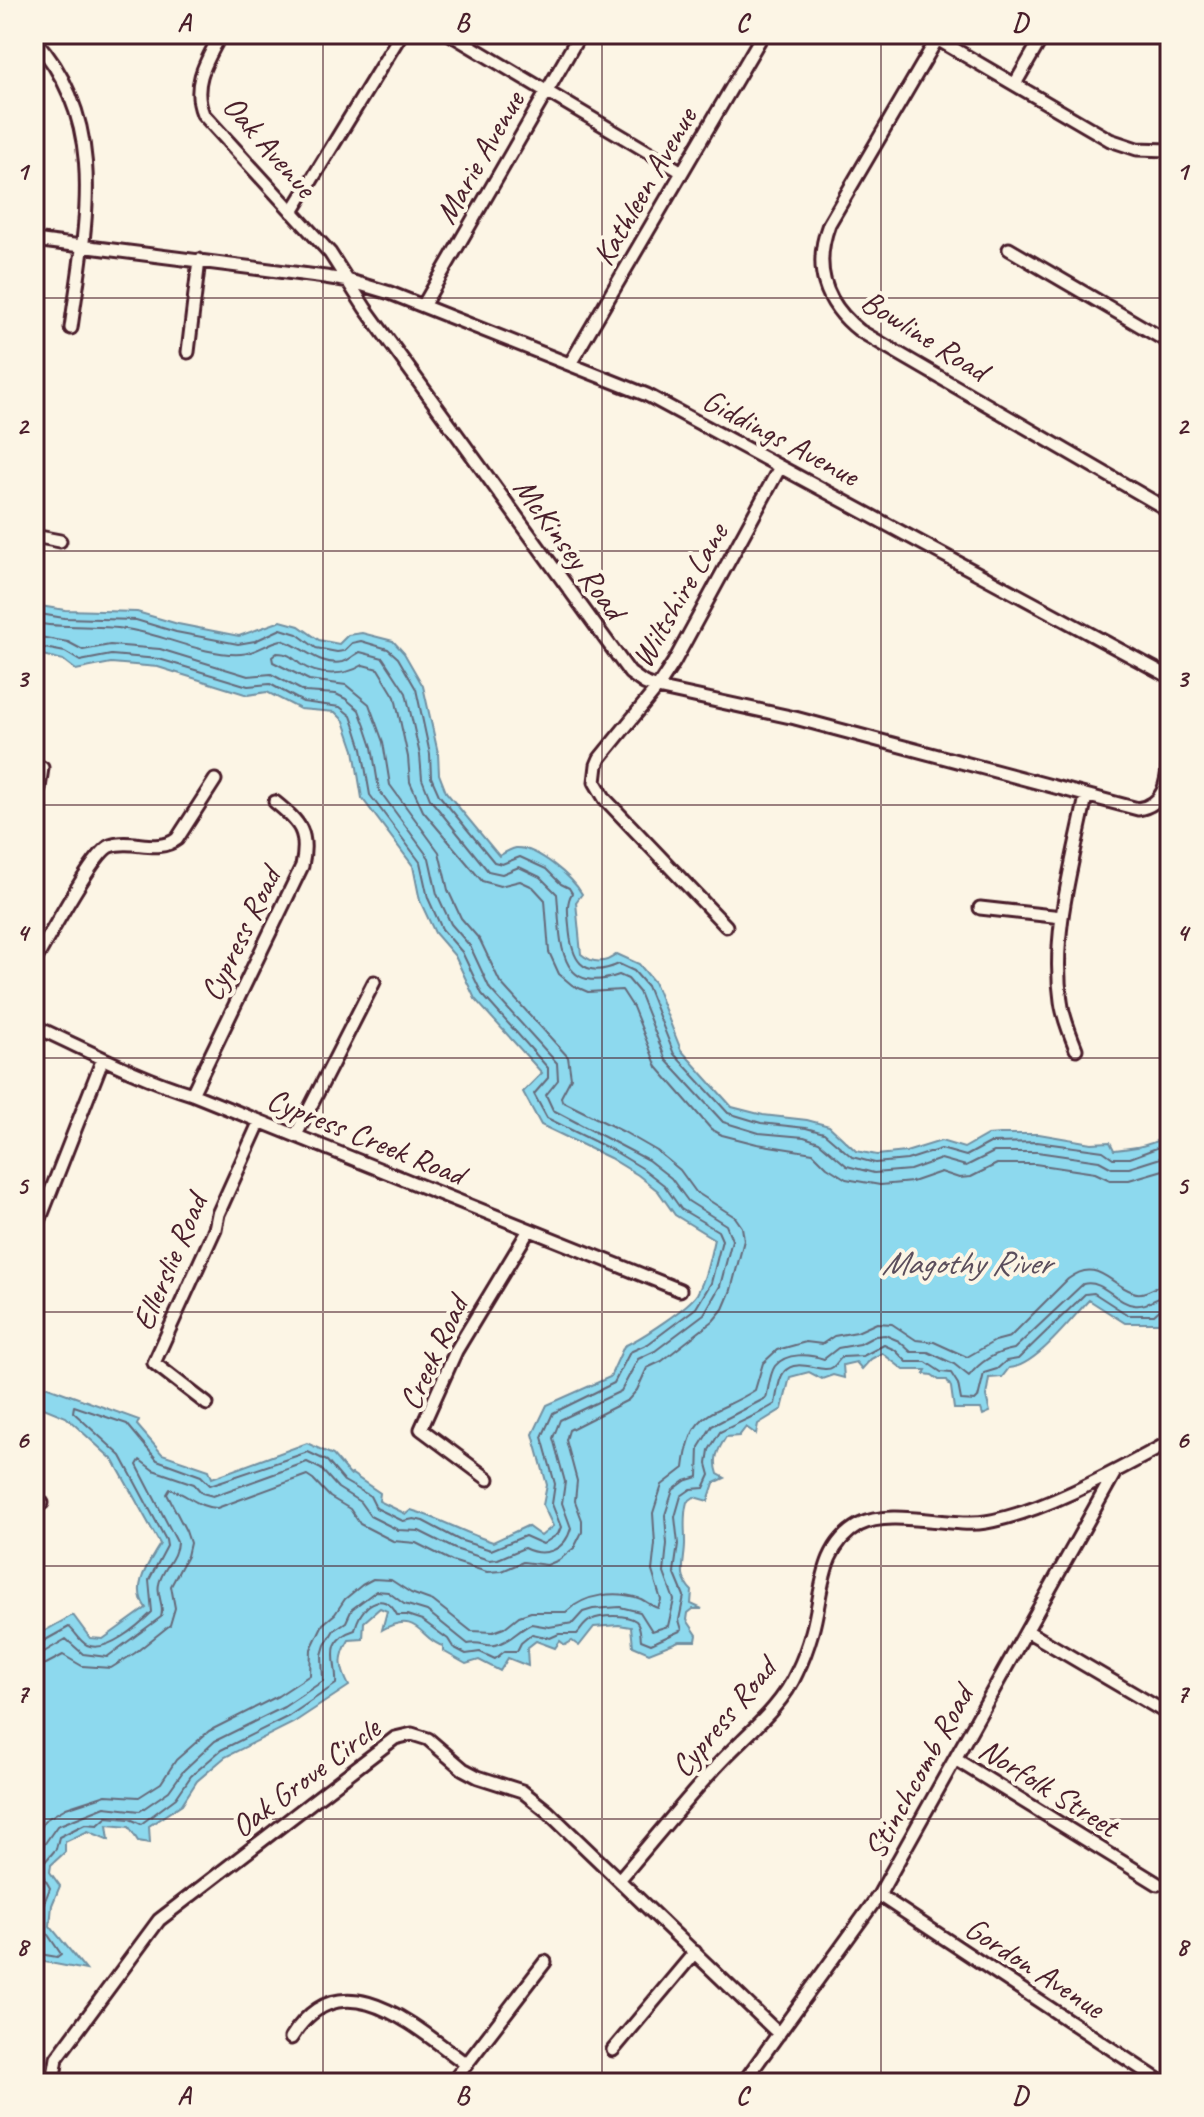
<svg xmlns="http://www.w3.org/2000/svg" width="1204" height="2117" viewBox="0 0 1204 2117" font-family="Caveat,sans-serif">
<style>
.water{fill:#8dd9ee;stroke:#728fa0;stroke-width:2}
.lines{fill:none;stroke-linecap:round;stroke-linejoin:round}
.shore{stroke:#656979;stroke-width:2}
.street-casing{stroke:#4a1f2b;stroke-width:17}
.street{stroke:#fcf5e5;stroke-width:11}
.grid{fill:none;stroke:#4a1f2b;stroke-width:2;stroke-opacity:0.55}
.labels{text-anchor:middle;stroke-width:8;stroke-linejoin:round;paint-order:stroke}
.street-label{font-size:32px;fill:#4a1f2b;stroke:#fcf5e5}
.water-label{font-size:34px;font-style:italic;fill:#5b4e5c;stroke:#fcf5e5}
.neatline{fill:none;stroke:#4a1f2b;stroke-width:3}
.grid-label{font-size:26px;text-anchor:middle;font-weight:bold;fill:#4a1f2b}
</style>
<rect width="100%" height="100%" fill="#fcf5e5"/>
<filter id="ink" filterUnits="userSpaceOnUse"><feTurbulence type="fractalNoise" baseFrequency=".0125" numOctaves="2"/><feDisplacementMap in="SourceGraphic" scale="16" xChannelSelector="R" yChannelSelector="G"/><feConvolveMatrix kernelMatrix="1 2 1 2 8 2 1 2 1" color-interpolation-filters="sRGB"/></filter>
<g filter="url(#ink)">
<path class="water" d="M34,605L65,610L137,612L178,624L239,636L281,621L299,626L319,640L339,644L348,635L362,633L393,641L404,653L423,686L438,753L439,774L446,792L499,856C504,853 510,849 516,848C538,847 573,878 582,894L576,902L581,954C593,964 605,964 617,954L639,964L654,982L681,1050L732,1107L763,1115L807,1120L829,1126L856,1151L877,1155L906,1152L941,1141L964,1148L987,1135L1000,1134H1039L1091,1143L1110,1142L1114,1150C1133,1148 1154,1146 1170,1133V1310L1159,1323H1125L1089,1300C1070,1320 1035,1367 1009,1368L1002,1377L989,1378L986,1396L990,1412L983,1415L981,1409H954L951,1387L947,1380H939L932,1375L924,1374L926,1370H904L882,1353L871,1359L862,1369L856,1362L843,1365L844,1378L833,1375L822,1379L809,1372L790,1377L782,1409L758,1424L756,1434L746,1427L739,1436L726,1437C717,1451 713,1459 718,1474L725,1478L714,1483L708,1501L694,1497L687,1502C683,1516 685,1527 685,1541C686,1560 676,1576 692,1591L691,1604L702,1609H693L688,1613L687,1620L697,1635L696,1641H679L649,1653L633,1646L631,1627L619,1625L594,1627L579,1646L572,1641L565,1645L560,1641L555,1648L536,1641L527,1648L528,1666L508,1658L500,1671L479,1660L466,1664L443,1651V1646C420,1640 419,1609 382,1630L387,1611L380,1608L364,1622L363,1639L349,1640C338,1658 340,1668 349,1686L293,1723L225,1757L197,1781L182,1804L149,1826L150,1843L138,1841L129,1827L107,1825L109,1840L88,1831L65,1842V1852L51,1865L50,1872L60,1886L52,1905L50,1926L86,1970L34,1960V1637L73,1615L90,1638L103,1639L146,1608C130,1587 149,1563 160,1544L114,1461L66,1417L34,1404V1382L139,1420L137,1425L162,1454L209,1470L212,1478L307,1443L333,1455L350,1475L352,1474L380,1493L379,1501L406,1514L411,1510C439,1518 464,1533 493,1542L527,1526L541,1536L553,1526L543,1505L547,1485L533,1434L547,1405L610,1377L624,1346C640,1339 688,1308 697,1294C706,1278 710,1257 714,1239L675,1215L658,1191L638,1175L610,1158L541,1125L523,1092L542,1073L475,999L455,956L435,933L420,901L413,866L362,798L354,750L344,721L335,712L300,709L267,692L248,695L158,667L111,663L76,670L63,660L34,653Z"/>
<g class="lines">
<path class="shore" d="M34,613L64,618L136,620L176,632L238,644L255,641L281,629L297,634L316,648L337,652L344,651L352,643L361,641L388,649L398,658L416,689L430,754L431,777L439,795L494,862L502,864L520,857L546,869L561,884L569,888L572,893C566,903 568,914 569,925C571,958 581,981 619,964L634,971L647,986L674,1054L728,1113L761,1123L806,1128L824,1133L852,1157L875,1163L907,1160L941,1149L966,1156L990,1143L1037,1142L1103,1151L1113,1158H1130L1170,1143
M34,623C67,629 101,624 132,630C166,636 205,656 241,654C256,653 267,643 281,640C302,645 319,667 343,662C350,660 355,654 360,652L383,658L406,693L420,755L422,779L430,799L488,871L502,874L519,867L540,877L557,894C561,935 555,998 619,975L628,979L639,992L666,1060L723,1122L759,1133L804,1137L819,1142L847,1166L874,1173L910,1170L941,1159L966,1166L994,1152H1037L1099,1161L1112,1168H1129L1170,1155
M34,636L68,642L83,650L110,645L160,649L248,676L271,674L305,692L336,694L346,699L359,710L365,726L372,747L379,790L429,858L437,894L451,924L470,946L490,989L557,1063L558,1080L546,1095L553,1110L648,1160L671,1178L688,1201L726,1225L732,1240L720,1286L704,1314L655,1351L638,1359L621,1391L560,1420L553,1438L565,1482L562,1503L571,1528C565,1551 544,1558 524,1548L498,1559L489,1560L455,1549L419,1531L398,1530L370,1516L360,1502L338,1488L321,1469L307,1462L213,1496L202,1493L194,1484L153,1470L140,1460L137,1465L177,1542C177,1558 162,1569 159,1584C156,1596 165,1604 161,1617L107,1657L83,1654L66,1639L44,1652L34,1654
M34,646L65,652L80,661L111,655L159,659L248,686L270,684L303,702L340,707L351,716L356,730L362,749L370,795L420,862L428,898L442,929L462,952L482,994L548,1068V1078L534,1094L547,1118L614,1151L642,1168L664,1185L681,1209L718,1231L722,1240L711,1283L696,1308L648,1344L630,1352L614,1383L553,1413L542,1437L555,1484L552,1504L561,1527L558,1534L543,1544L525,1536L491,1550L459,1540L423,1521L414,1519L403,1521L376,1508L370,1496L344,1481L327,1461L308,1452L210,1485L201,1476L157,1460L127,1424L74,1406L73,1412L121,1456L166,1540L167,1546L149,1580L152,1612C139,1625 106,1654 87,1645C79,1641 75,1631 69,1627L40,1643H34
M34,1666L46,1664L63,1655L82,1666L111,1668L135,1653L170,1625L175,1608L171,1586L187,1556L190,1543L186,1531L167,1494L170,1489C188,1494 198,1508 217,1508L307,1475L313,1479L330,1497L350,1509L360,1524L393,1541L416,1543L452,1561L487,1572L502,1571L523,1562L547,1565L559,1560L574,1548L582,1532V1520L575,1501L577,1481L566,1440L569,1430L628,1400L637,1390L647,1368L662,1361L713,1321L723,1309L731,1290L744,1240L742,1227L735,1217L696,1192L680,1170L657,1151L624,1132L562,1101L561,1097L571,1078L568,1057L500,982L480,940L461,918L448,890L439,852L390,785L383,742L369,704L346,685L309,680L273,662L272,657L277,653C288,653 292,657 300,664C319,677 345,676 363,665L378,669L395,697L408,757L410,782L423,811L482,881L500,886L520,881L533,887L545,900L549,952L559,974L572,985L588,992L622,990L633,1007L657,1067L711,1129L722,1135L757,1144L813,1153L827,1167L846,1179L880,1185L912,1182L941,1172L959,1178L971,1177L997,1164H1035L1095,1173L1110,1180H1129L1170,1168
M34,1840L45,1820L66,1808L106,1795L139,1797L161,1783L176,1760L209,1731L278,1696L310,1675L311,1649L323,1624L335,1614L345,1599L362,1585L373,1579L391,1580L411,1593L433,1601L471,1631L493,1632L504,1628L519,1616L531,1612H566C585,1594 616,1590 641,1599C647,1602 651,1606 658,1608L661,1600L652,1571L655,1544L653,1513L662,1485L684,1468C691,1406 714,1417 755,1390L763,1363L777,1350L806,1342L822,1344L834,1336L857,1332L877,1323L892,1324L916,1340L934,1342L967,1357L995,1341L1010,1337L1068,1279C1097,1257 1108,1283 1133,1292C1145,1297 1157,1284 1170,1283
M34,1859L57,1826L105,1807L140,1811L169,1791L184,1770L215,1741L284,1707L323,1681L322,1655L325,1645L334,1630L346,1622L352,1609L376,1591L388,1592L404,1604L427,1611L468,1644C479,1641 488,1647 495,1645C510,1642 518,1630 531,1624L549,1627L573,1623L583,1612L593,1609L620,1607L640,1612L652,1631L668,1626L674,1600L664,1573L667,1544L665,1515L673,1490L685,1481L698,1477L699,1447L712,1426L766,1398C769,1388 769,1375 775,1366C786,1352 810,1354 824,1359L838,1348L860,1344L875,1336L885,1335L899,1341L911,1352H928L954,1364L969,1376C980,1362 996,1352 1014,1349L1083,1284C1104,1279 1115,1303 1134,1305C1149,1307 1156,1296 1170,1295
M34,1953L57,1957L61,1954L42,1926L44,1903L50,1888L42,1874L43,1864L56,1849L59,1837L85,1824L98,1825L107,1817L130,1819L141,1824L176,1798L191,1776L221,1750L289,1716L336,1684C338,1663 322,1640 355,1630C359,1607 383,1587 397,1615H407L422,1620L448,1639L453,1647L466,1654L480,1652L495,1659L505,1651H517L521,1643L532,1634L550,1638L559,1634H577C581,1630 585,1622 591,1620C600,1615 627,1614 636,1621C641,1626 640,1634 641,1640L651,1644L682,1630L679,1620L684,1596L674,1572L678,1544L675,1517L681,1496L691,1489L704,1488L710,1475L707,1464L709,1450L720,1432C740,1422 756,1416 775,1404C777,1395 778,1379 784,1372C797,1356 823,1375 833,1367C837,1364 838,1360 842,1357L863,1356L884,1345L895,1350L907,1362H926L941,1372L951,1373L958,1384L961,1400L975,1401L978,1398L984,1373L997,1369L1006,1361L1018,1359L1085,1294L1094,1293L1128,1315H1154L1163,1307L1170,1305"/>
<g class="street-casing">
<path id="street" d="M221,34C207,60 191,84 203,114L330,253L365,308L630,673L644,683L657,688L795,718L1138,809C1169,804 1167,775 1170,750
M450,34L682,172
M940,34L829,224C813,267 824,303 860,331L1170,511
M34,39C110,123 85,226 71,328
M937,39L1110,140L1137,149L1170,150
M1015,84L1041,39
M292,212L401,34
M34,240L325,277L350,281L390,293L647,395L1170,677
M1009,249L1170,343
M423,306L580,34
M188,352L199,260
M570,364L763,34
M1162,506L1170,490
M34,536L60,541
M34,764L42,768L39,788L34,795
M980,908L1062,917
M726,926L605,799L595,782L597,765L600,758L657,688L674,662L780,467
M34,962C47,941 93,853 110,846C132,838 157,854 177,839L215,780
M34,1026C87,1050 136,1077 192,1094L680,1290
M1076,1049C1070,1033 1063,1018 1061,1001C1051,933 1073,863 1086,796
M192,1094L302,866C309,833 301,823 275,802
M296,1135L374,982
M34,1234L102,1061
M207,1404L154,1363L215,1229L218,1214L260,1121
M488,1479L421,1429L456,1351L529,1230
M34,1506L42,1503
M1027,1631L1170,1715
M955,1759L1158,1884
M619,1880C651,1843 681,1805 714,1769C741,1738 780,1711 797,1672C803,1660 808,1646 812,1632C823,1594 819,1547 859,1525C891,1508 951,1528 986,1522C1044,1512 1118,1470 1170,1442
M879,1895L1163,2083
M291,2038C341,1957 414,2026 466,2064
M613,2050L695,1952
M58,2083L54,2076L57,2058L159,1920L395,1738L412,1734L428,1739L463,1769L478,1777L522,1791L547,1811L779,2034
M452,2083L545,1962
M743,2083L879,1895L1115,1472"/>
</g>
<use href="#street" class="street"/>
</g>
</g>
<path class="grid" d="M323,34V2083M602,34V2083M881,34V2083M34,298H1170M34,551H1170M34,805H1170M34,1058H1170M34,1312H1170M34,1566H1170M34,1819H1170"/>
<g class="labels">
<g class="street-label">
<text transform="translate(270 146) rotate(49)" y="11">Oak Avenue</text>
<text transform="translate(479 157) rotate(-60)" y="11">Marie Avenue</text>
<text transform="translate(644 186) rotate(-60)" y="11">Kathleen Avenue</text>
<text transform="translate(925 335) rotate(32)" y="11">Bowline Road</text>
<text transform="translate(781 437) rotate(28)" y="11">Giddings Avenue</text>
<text transform="translate(570 548) rotate(54)" y="11">McKinsey Road</text>
<text transform="translate(679 595) rotate(-60)" y="11">Wiltshire Lane</text>
<text transform="translate(240 934) rotate(-64)" y="11">Cypress Road</text>
<text transform="translate(366 1136) rotate(22)" y="11">Cypress Creek Road</text>
<text transform="translate(169 1262) rotate(-67)" y="11">Ellerslie Road</text>
<text transform="translate(433 1353) rotate(-65)" y="11">Creek Road</text>
<text transform="translate(723 1717) rotate(-50)" y="11">Cypress Road</text>
<text transform="translate(918 1772) rotate(-61)" y="11">Stinchcomb Road</text>
<text transform="translate(305 1777) rotate(-37)" y="11">Oak Grove Circle</text>
<text transform="translate(1049 1787) rotate(32)" y="11">Norfolk Street</text>
<text transform="translate(1035 1967) rotate(33)" y="11">Gordon Avenue</text>
</g>
<g class="water-label">
<text x="966" y="1274">Magothy River</text>
</g>
</g>
<rect width="1204" height="2117" fill="none" stroke="#fcf5e5" stroke-width="88"/>
<rect x="44" y="44" width="1116" height="2029" class="neatline"/>
<g class="grid-label">
<text x="184" y="31">A</text>
<text x="462" y="31">B</text>
<text x="742" y="31">C</text>
<text x="1020" y="31">D</text>
<text x="22" y="180">1</text>
<text x="1182" y="180">1</text>
<text x="22" y="434">2</text>
<text x="1182" y="434">2</text>
<text x="22" y="687">3</text>
<text x="1182" y="687">3</text>
<text x="22" y="941">4</text>
<text x="1182" y="941">4</text>
<text x="22" y="1194">5</text>
<text x="1182" y="1194">5</text>
<text x="22" y="1448">6</text>
<text x="1182" y="1448">6</text>
<text x="22" y="1702">7</text>
<text x="1182" y="1702">7</text>
<text x="22" y="1955">8</text>
<text x="1182" y="1955">8</text>
<text x="184" y="2104">A</text>
<text x="462" y="2104">B</text>
<text x="742" y="2104">C</text>
<text x="1020" y="2104">D</text>
</g>
</svg>
